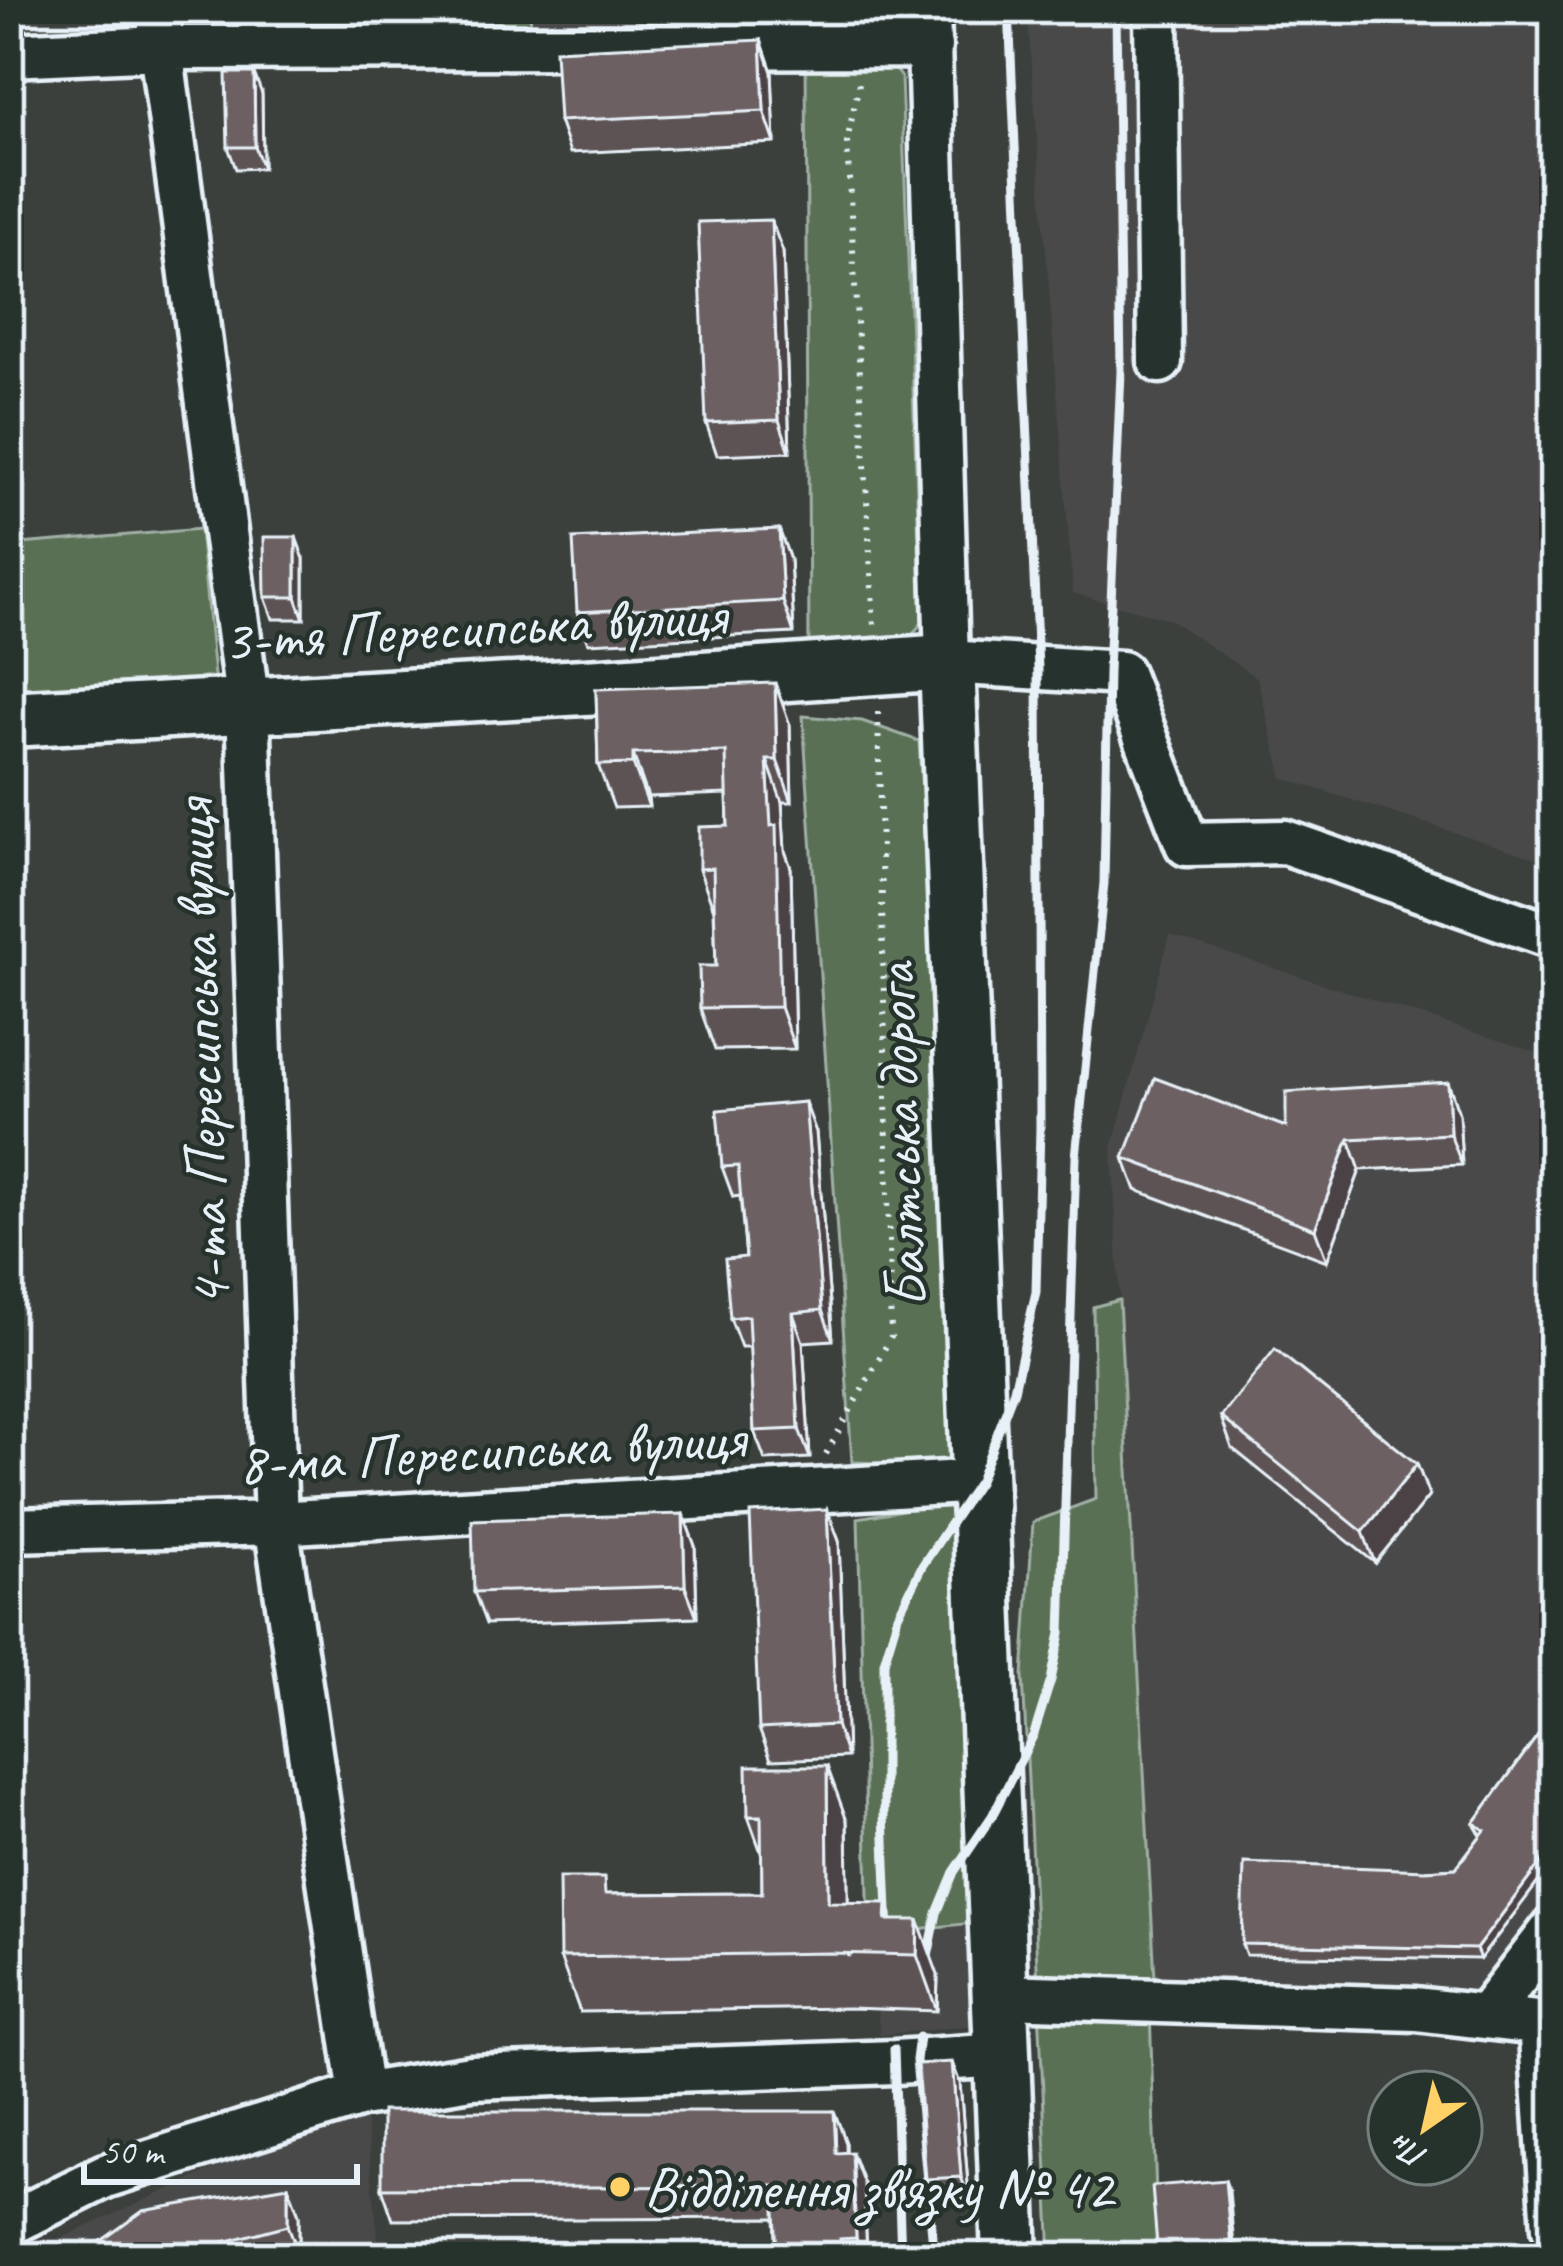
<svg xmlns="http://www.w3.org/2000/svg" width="1563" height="2266" viewBox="0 0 1563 2266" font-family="Caveat,sans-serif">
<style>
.built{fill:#4a4a48}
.green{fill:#5a7054;stroke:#a1b0a6;stroke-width:3}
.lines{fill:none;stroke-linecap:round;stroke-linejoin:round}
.minor-casing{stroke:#e8f1f8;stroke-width:51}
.major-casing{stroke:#e8f1f8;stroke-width:63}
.path{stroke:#e8f1f8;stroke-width:6;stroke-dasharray:3 9;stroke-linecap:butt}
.minor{stroke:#26332d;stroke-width:42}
.major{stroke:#26332d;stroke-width:54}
.rail{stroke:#e8f1f8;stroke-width:9}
.wall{fill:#5d5354;stroke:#e8f1f8;stroke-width:3}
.shaded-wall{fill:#4c4345;stroke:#e8f1f8;stroke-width:3}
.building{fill:#6c6062;stroke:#e8f1f8;stroke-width:3}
.poi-dot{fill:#ffd166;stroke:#26332d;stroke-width:4.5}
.labels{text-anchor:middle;stroke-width:9;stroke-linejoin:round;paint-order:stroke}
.street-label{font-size:60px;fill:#e8f1f8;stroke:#26332d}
.poi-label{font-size:60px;fill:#e8f1f8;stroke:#26332d;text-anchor:start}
</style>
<rect width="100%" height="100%" fill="#3b403d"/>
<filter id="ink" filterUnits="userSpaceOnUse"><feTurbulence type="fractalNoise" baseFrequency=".00833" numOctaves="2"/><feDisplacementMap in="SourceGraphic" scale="24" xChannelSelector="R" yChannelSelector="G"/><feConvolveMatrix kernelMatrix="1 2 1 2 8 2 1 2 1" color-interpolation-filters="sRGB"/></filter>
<g filter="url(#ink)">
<path class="built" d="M530,9H774V19L531,33Z
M1027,9H1554V864L1283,778L1257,678L1171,620L1073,593Z
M1170,935L1554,1058V1918L1483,2010L1156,1998L1112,1148Z
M974,1923L985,2024L880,2035L869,1934Z
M364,2101L380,2257H20Z"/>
<path class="green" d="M184,9H530L531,33L184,34Z
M875,46L901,77L922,623L899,649L809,652L806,47Z
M200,529L215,686L9,698V545Z
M803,716L862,721L919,741L960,1466L852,1462Z
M1119,1300L1156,1998L1150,2009L1156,2196L1161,2257H1051L1023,1676L1033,1522L1096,1499L1093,1307Z
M958,1500L974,1923L869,1934L858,1518Z"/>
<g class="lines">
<g class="minor-casing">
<path id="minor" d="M159,9L161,48L248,706L276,1523L361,2095
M928,9L947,662L1121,673L1187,844L1285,842L1554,937
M1156,9L1160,361
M9,55L161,48L930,46
M9,1530L276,1523L979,1481
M1000,1996L1416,2009L1554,2025
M1485,2017L1554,1928
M1540,2023L1554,2228
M9,2224L105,2176L361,2095L471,2077L895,2062L1002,2055"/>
</g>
<g class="major-casing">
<path id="major" d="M9,719L602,686L947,662L1010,2257"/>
</g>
<path class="path" d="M859,83L847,142L874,626
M826,1454L891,1337L878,711"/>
<use href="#minor" class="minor"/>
<use href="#major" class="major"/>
<path class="rail" d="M889,1935L884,1816V1662L898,1615L922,1566L979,1481L1014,1390L1036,1292L1040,1127L1038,668L1009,9
M925,1971L937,1913L954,1872L992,1816L1034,1734L1051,1680L1061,1633L1076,1157L1104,883L1108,672L1121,372L1116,9
M919,2037L916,2060L934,2257
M894,2049L901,2257"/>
</g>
<path class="wall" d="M761,40L772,72L775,143L570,153L559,121Z
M262,94L263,168L236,169L228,147Z
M783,252L790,452L717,455L706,423Z
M779,529L790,560L794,633L588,643L577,612Z
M304,559V619H273L265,597Z
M596,689L790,725L792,802H782L785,851L791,868L795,1049L715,1050L700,1008L716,966L714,910L699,869L728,826L727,794L648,797L649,807L614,808L598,765Z
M1448,1082L1459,1114L1462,1165L1360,1170L1327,1261L1136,1190L1124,1158L1286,1127Z
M816,1132L833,1340L803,1342L810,1458L765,1460L754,1431L750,1347H741L730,1318L746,1257L740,1196L733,1197L722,1167Z
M1221,1417L1417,1464L1429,1496L1375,1563L1232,1448Z
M827,1509L839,1541L847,1757L771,1760L759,1729Z
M683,1514L695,1546L697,1617L486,1624L474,1592Z
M1554,1713V1861L1480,1959L1246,1955L1242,1944L1426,1870L1456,1868L1481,1835L1474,1823Z
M748,1816L847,1821L848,1903L893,1920L938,1975L937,2011L849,2008L580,2012L560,1957L610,1894L762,1893V1855Z
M960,2083L969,2198L934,2200L926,2179Z
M834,2111L846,2143V2152L864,2184L867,2257H777L775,2218L393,2220L382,2188Z
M288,2186L299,2215V2254L289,2257H79Z"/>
<path class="shaded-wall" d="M761,40L772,72L775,143L764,111Z
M254,73L262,94L263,168L255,147Z
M771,220L783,252L790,452L779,420Z
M779,529L790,560L794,633L783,601Z
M296,537L304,559V619L296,597Z
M775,683L790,725L792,802L777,760Z
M633,754L648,797L649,807L633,764Z
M767,760L782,802L785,851L791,868L795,1049L780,1007Z
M1448,1082L1459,1114L1462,1165L1450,1134Z
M805,1102L816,1132L833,1340L822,1310Z
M1349,1139L1360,1170L1327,1261L1315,1229Z
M793,1313L803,1342L810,1458L799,1429Z
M1417,1464L1429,1496L1375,1563L1363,1532Z
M827,1509L839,1541L847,1757L836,1725Z
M683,1514L695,1546L697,1617L685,1586Z
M827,1766L847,1821L849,1957L828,1902Z
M1554,1845V1861L1480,1959L1476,1949Z
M918,1920L938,1975L937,2011L917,1955Z
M952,2062L960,2083L969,2198L961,2177Z
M834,2111L846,2143L847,2184L836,2153Z
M852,2152L864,2184L867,2257H863L856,2238Z
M1225,2180L1229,2191L1235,2257H1232Z
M288,2186L299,2215V2254L288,2225Z"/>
<path class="building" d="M761,40L764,111L559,121L555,50Z
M226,73H254L255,147H228Z
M771,220L779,420L706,423L698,222Z
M779,529L783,601L577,612L573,539Z
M264,537H296V597H265Z
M775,683L777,760H767L771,826L776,825L780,1007L700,1008L699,966H716L713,868L699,869V827L728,826L726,752L633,754V764L598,765L596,689Z
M1155,1078L1286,1127V1092L1448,1082L1450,1134L1349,1139L1315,1229L1124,1158Z
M805,1102L822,1310L793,1313L799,1429L754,1431L748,1316L730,1318L725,1259L746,1257L738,1166L722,1167L717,1110Z
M1275,1349L1417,1464L1363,1532L1221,1417Z
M827,1509L836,1725L759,1729L750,1513Z
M683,1514L685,1586L474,1592L472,1520Z
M1554,1713V1845L1476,1949L1242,1944L1244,1863L1426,1870L1456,1868L1485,1830L1474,1823Z
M747,1766H827L828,1902L887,1903L886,1920H918L917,1955L829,1953L560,1957L559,1878H604L605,1894L762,1893L761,1816H748Z
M952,2062L961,2177L926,2179L917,2064Z
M382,2111H834L836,2153L852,2152L856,2238L840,2239L841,2257H777L774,2186L382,2188Z
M1225,2180L1232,2257H1158L1152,2186Z
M288,2186V2225L197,2249L199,2257H167V2255L162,2257H79L143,2211Z"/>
</g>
<circle class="poi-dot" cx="620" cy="2187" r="12"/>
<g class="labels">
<g class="street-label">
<text transform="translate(474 626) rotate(-3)" y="21">3-тя Пересипська вулиця</text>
<text transform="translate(200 1054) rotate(-92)" y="21">4-та Пересипська вулиця</text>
<text transform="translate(899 1136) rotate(-92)" y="21">Балтська дорога</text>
<text transform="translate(491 1449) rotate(-3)" y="21">8-ма Пересипська вулиця</text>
</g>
<g class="poi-label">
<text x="644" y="2208">Відділення зв'язку № 42</text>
</g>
</g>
<rect width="1563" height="2266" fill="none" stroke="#26332d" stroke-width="48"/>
<rect x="24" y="24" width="1515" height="2218" fill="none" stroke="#e8f1f8" stroke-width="4.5" filter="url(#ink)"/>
<g transform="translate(1425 2128) rotate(214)"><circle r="57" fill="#26332d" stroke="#747f7e" stroke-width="3"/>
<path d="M0-9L21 45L0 30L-21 45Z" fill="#ffd166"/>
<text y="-18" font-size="33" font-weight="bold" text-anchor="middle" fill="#e8f1f8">Пн</text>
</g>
<path d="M84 2164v18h273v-18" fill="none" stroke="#e8f1f8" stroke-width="6"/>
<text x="102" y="2164" font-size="36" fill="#e8f1f8" stroke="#26332d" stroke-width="9" paint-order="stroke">50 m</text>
</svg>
